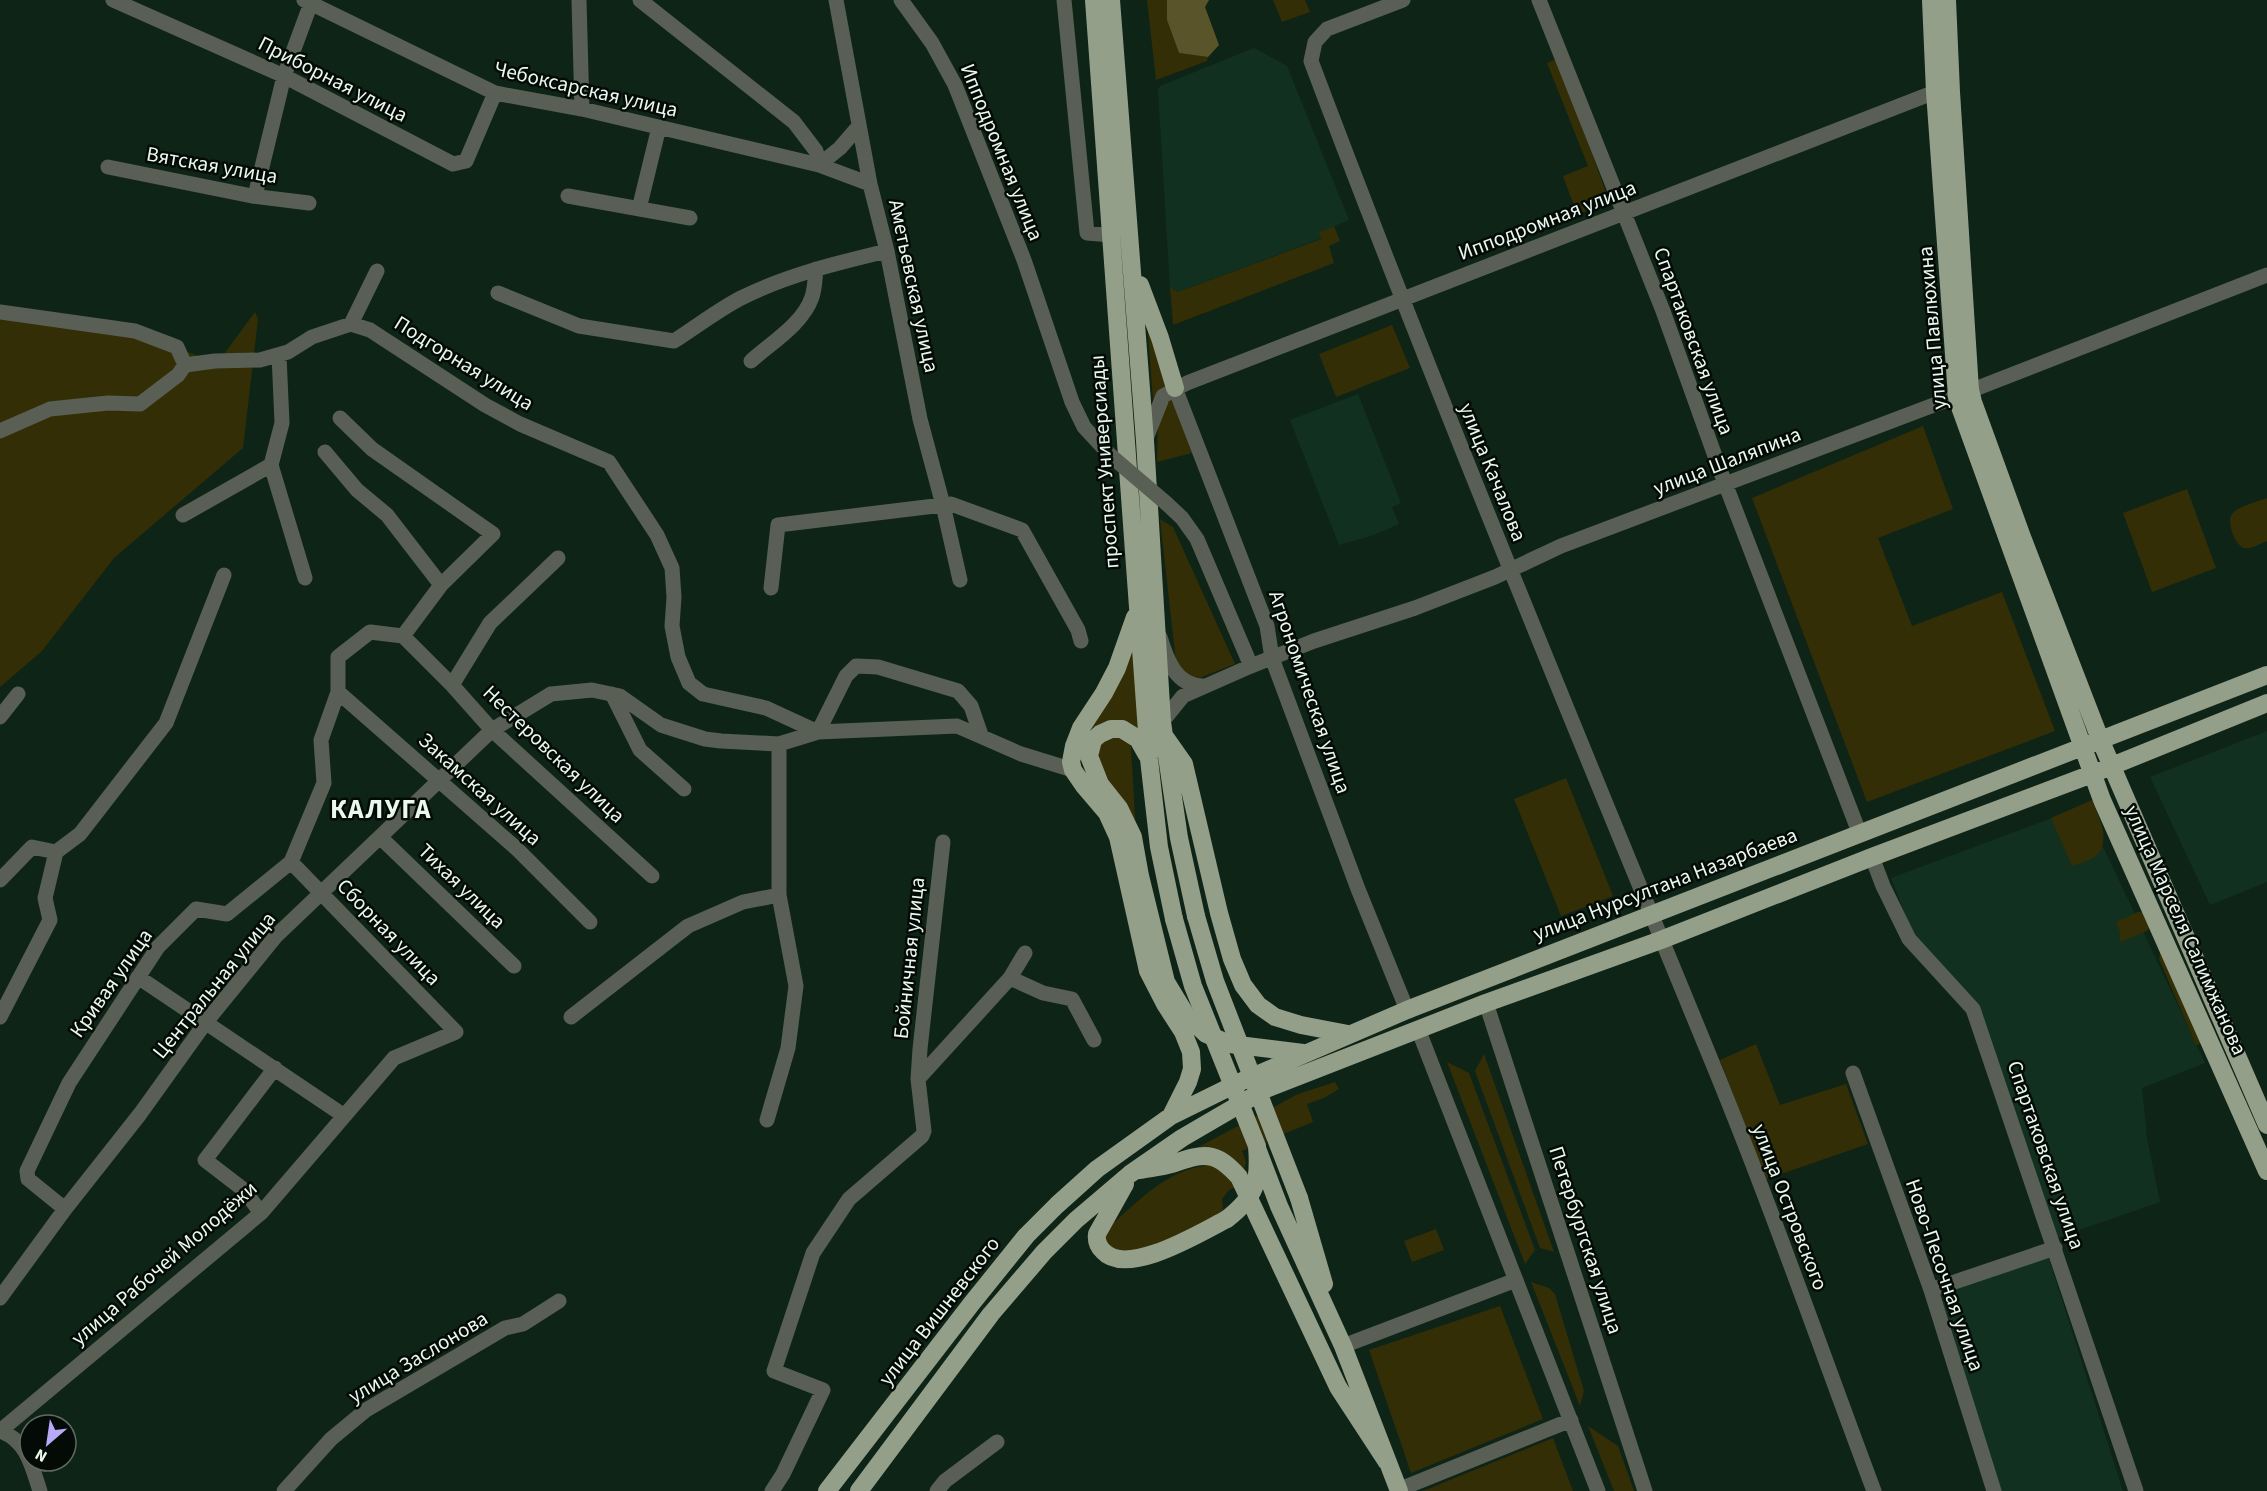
<svg xmlns="http://www.w3.org/2000/svg" width="2267" height="1491" viewBox="0 0 2267 1491" font-family="'Source Sans 3',sans-serif">
<style>
.built{fill:#123020}
.green{fill:#332e06}
.forest{fill:#59542a}
.lines{fill:none;stroke-linecap:round;stroke-linejoin:round}
.minor{stroke:#595f54;stroke-width:15}
.major{stroke:#949f8a;stroke-width:18}
.minor-bridge{stroke:#595f54;stroke-width:15}
.major-bridge{stroke:#949f8a;stroke-width:18}
.labels{text-anchor:middle;stroke-width:5;stroke-linejoin:round;paint-order:stroke}
.street-label{font-size:21px;fill:#eaf8ee;stroke:#040b06}
.district-label{font-size:27px;font-weight:bold;letter-spacing:1.5px;fill:#eaf8ee;stroke:#040b06}
</style>
<rect width="100%" height="100%" fill="#0e2417"/>
<path class="built" d="M1254,48L1287,66L1349,220L1320,232L1322,238L1178,292L1170,287L1158,90L1160,86Z
M1358,394L1401,503L1392,507L1399,524L1374,535L1339,545L1290,420Z
M2267,731V882L2210,905L2150,777Z
M2084,806L2205,1063L2142,1088L2147,1138L2160,1202L2056,1238L1973,1000L1914,937L1891,878Z
M2048,1256L2123,1491H2001L1939,1294Z"/>
<path class="green" d="M1147,0H1167V20L1179,53L1208,57L1207,61L1156,80Z
M1273,0H1305L1310,12L1282,22Z
M1557,59L1610,203L1577,214L1563,176L1588,166L1547,63Z
M1334,226L1340,241L1329,246L1334,263L1173,325L1170,287L1178,292L1321,239L1319,232Z
M0,312L135,331L198,356L224,354L255,312L258,319L243,448L114,558L42,651L0,687Z
M1147,320L1169,383L1153,400Z
M1392,325L1410,368L1336,397L1319,354Z
M1171,396L1192,453L1157,462L1158,415Z
M1923,426L1953,509L1878,538L1912,626L2002,592L2055,731L1867,802L1752,498Z
M2187,489L2216,568L2152,592L2123,513Z
M2267,498V541C2261,543 2251,550 2244,548C2235,546 2226,521 2232,514C2238,506 2257,502 2267,498Z
M1160,519L1173,527L1235,664L1194,680L1177,671Z
M1135,640L1140,734C1119,716 1109,716 1087,733Z
M1103,737L1127,738L1131,747L1136,835L1096,768L1098,743Z
M1566,778L1613,896L1561,916L1514,799Z
M2092,800C2098,816 2111,838 2098,854C2092,860 2080,863 2072,866L2051,818Z
M2138,912H2144L2151,925L2147,931L2120,942V932L2116,922Z
M2161,951L2202,1043L2196,1045L2159,959Z
M1756,1044L1780,1105L1846,1084L1868,1144L1766,1179L1720,1060Z
M1484,1054L1554,1252L1540,1248L1475,1071Z
M1447,1062L1469,1073L1535,1250L1525,1264Z
M1335,1082L1339,1089L1324,1098L1307,1104L1313,1122L1242,1151L1246,1162L1242,1177L1191,1151L1298,1094Z
M1207,1161L1218,1164L1236,1187L1229,1190L1222,1199L1224,1214L1170,1240L1115,1257L1102,1233C1132,1208 1163,1171 1204,1166Z
M1436,1229L1444,1250L1412,1262L1404,1241Z
M1531,1282L1549,1288L1555,1294L1584,1391L1580,1406Z
M1500,1306L1543,1419L1411,1473L1369,1350Z
M1588,1426L1618,1446L1634,1491H1614Z
M1553,1438L1573,1491H1423Z"/>
<path class="forest" d="M1167,0H1209L1205,7L1219,45L1208,57L1179,53L1167,20Z"/>
<g class="lines">
<path class="minor" d="M113,0L284,76L453,164L466,161L495,93
M304,0L495,93L582,109L819,165L870,184
M579,0L582,109
M640,0L794,122L816,151L819,165L840,148L859,126
M836,0L870,184L887,251L920,419L943,505L960,580
M901,0L932,43L955,85L1024,260L1072,402L1084,427L1111,456
M1064,0L1087,233L1111,235
M1403,0L1327,29L1315,42L1311,61C1437,396 1574,726 1710,1057C1769,1200 1820,1347 1874,1491
M1539,0L1663,311L1720,470L1859,832
M108,167L252,196L309,203
M255,196L284,76L311,3
M568,196L690,218
M639,209L659,127
M498,293L579,326L674,341C696,327 718,310 741,298C787,275 837,263 887,251
M0,312L135,331L177,347L185,365
M351,324L377,271
M751,361C771,343 803,324 812,297C815,288 815,278 816,269
M1175,388L1267,626L1272,658L1358,889L1407,1010
M340,418L372,449L493,534L441,585L403,636
M0,431L50,409L108,403L140,404L178,375L185,365L215,361L260,360L288,352L312,337L351,324L370,330L485,405L520,424L609,462L657,535L672,568L674,597L672,626L678,657L689,683L703,694L766,708L818,732L846,676L856,666L878,667L958,691L971,706L981,735
M1145,441L1163,396L1187,383L1935,92
M325,452L357,490L387,515L441,585
M271,465L305,578
M271,465L282,423L279,355
M1166,503L1182,518L1197,539L1251,666
M183,515L271,465
M771,588L778,525L951,504L1022,530L1078,630L1081,641
M403,636L452,685L492,730L652,876
M1160,637C1167,660 1176,686 1203,686
M452,685L490,623L558,558
M338,692L517,849L590,922
M612,694L640,750L684,789
M0,717L18,694
M1162,722L1183,696L1251,666L1314,641L1415,608L1495,577L1561,546L1939,403L2267,275
M380,837L514,966
M56,852L80,834L166,723L224,575
M1872,857L1883,886L1909,939L1973,1009L2136,1491
M0,880L32,847L56,852
M138,977L343,1115
M1010,978L1043,993L1072,999L1094,1040
M1486,1003L1645,1491
M0,1017L50,920L45,898L56,852
M571,1017L688,926L743,902L779,895
M1418,1029L1598,1491
M1853,1073L1931,1290L1994,1491
M918,1079L1010,978L1025,953
M767,1120L788,1048L796,986L779,895V744
M65,1209L28,1179L27,1171L69,1083L158,947L196,909L227,914L291,862L324,783L321,740L338,692V657L370,632L403,636
M261,1213L244,1190L205,1160L275,1068
M1931,1290L2055,1248
M0,1298L65,1209L140,1114L206,1022L276,936L492,730L551,694L592,690L620,696L661,725L705,739L721,741L779,744L818,732L957,726L1021,754L1073,770
M1343,1346L1516,1280
M0,1431L261,1213L394,1058L456,1032L291,862
M0,1431C27,1440 32,1467 40,1491
M1398,1490L1571,1420
M284,1491L331,1439L366,1410L505,1328L523,1324L559,1301
M772,1491L783,1474L823,1390L774,1371L813,1253L849,1199L922,1136L924,1131L918,1079L920,1049L943,842
M937,1491L945,1481L997,1442"/>
<path class="major" d="M1094,0L1149,759L1159,847L1174,919
M1111,0L1145,441L1162,722L1179,838L1196,916
M1931,0L1935,92L1957,396L1960,407L2102,800L2267,1171
M1947,0L1951,92L1970,390L1973,402L2022,537L2100,739L2267,1125
M1140,285L1160,338L1175,388
M1135,617L1117,668L1104,693L1081,728L1074,746L1071,762L1073,770L1084,786L1107,813L1118,837L1148,971L1165,1004L1183,1032L1191,1052L1192,1069L1188,1082L1171,1116
M1165,737L1184,764L1219,913L1232,959L1243,985L1258,1005L1275,1017L1301,1025L1348,1034
M1147,755L1138,739L1122,729H1111L1100,734L1093,740L1089,756L1100,784L1119,808L1133,837L1140,876L1166,982L1186,1015L1206,1034L1230,1044L1303,1053
M1258,1151L1279,1206L1343,1346L1399,1491
M1140,1170C1150,1168 1162,1167 1172,1164C1204,1153 1215,1150 1239,1177L1338,1387L1387,1462
M1125,1184L1097,1234C1096,1241 1099,1247 1103,1251C1127,1278 1201,1232 1227,1219
M1299,1198L1324,1284
M827,1491L972,1303L1026,1236L1057,1205L1097,1169L1171,1116L1240,1082L1407,1010L2267,675
M859,1491L991,1314L1044,1252L1076,1220L1130,1174L1182,1138L1266,1089L1486,1003L1661,940L1872,857L2092,774L2267,703"/>
<path class="minor-bridge" d="M1111,456L1166,503"/>
<path class="major-bridge" d="M1196,916L1215,981L1299,1198
M1174,919L1193,986L1257,1146C1260,1182 1256,1196 1227,1219"/>
</g>
<g class="labels">
<g class="street-label">
<text transform="translate(333 79) rotate(27)" y="7">Приборная улица</text>
<text transform="translate(586 89) rotate(13)" y="7">Чебоксарская улица</text>
<text transform="translate(1002 152) rotate(68)" y="7">Ипподромная улица</text>
<text transform="translate(212 165) rotate(10)" y="7">Вятская улица</text>
<text transform="translate(1547 220) rotate(-21)" y="7">Ипподромная улица</text>
<text transform="translate(914 286) rotate(78)" y="7">Аметьевская улица</text>
<text transform="translate(1932 328) rotate(-95)" y="7">улица Павлюхина</text>
<text transform="translate(1694 341) rotate(70)" y="7">Спартаковская улица</text>
<text transform="translate(464 363) rotate(32)" y="7">Подгорная улица</text>
<text transform="translate(1727 461) rotate(-21)" y="7">улица Шаляпина</text>
<text transform="translate(1104 462) rotate(-94)" y="7">проспект Универсиады</text>
<text transform="translate(1493 472) rotate(68)" y="7">улица Качалова</text>
<text transform="translate(1310 692) rotate(71)" y="7">Агрономическая улица</text>
<text transform="translate(554 754) rotate(44)" y="7">Нестеровская улица</text>
<text transform="translate(480 789) rotate(42)" y="7">Закамская улица</text>
<text transform="translate(1665 884) rotate(-21)" y="7">улица Нурсултана Назарбаева</text>
<text transform="translate(462 886) rotate(44)" y="7">Тихая улица</text>
<text transform="translate(2186 930) rotate(66)" y="7">улица Марселя Салимжанова</text>
<text transform="translate(389 932) rotate(46)" y="7">Сборная улица</text>
<text transform="translate(909 958) rotate(-84)" y="7">Бойничная улица</text>
<text transform="translate(111 983) rotate(-55)" y="7">Кривая улица</text>
<text transform="translate(214 985) rotate(-51)" y="7">Центральная улица</text>
<text transform="translate(2046 1155) rotate(71)" y="7">Спартаковская улица</text>
<text transform="translate(1790 1207) rotate(69)" y="7">улица Островского</text>
<text transform="translate(1586 1240) rotate(72)" y="7">Петербургская улица</text>
<text transform="translate(164 1263) rotate(-41)" y="7">улица Рабочей Молодёжи</text>
<text transform="translate(1945 1275) rotate(71)" y="7">Ново-Песочная улица</text>
<text transform="translate(939 1311) rotate(-52)" y="7">улица Вишневского</text>
<text transform="translate(418 1357) rotate(-31)" y="7">улица Заслонова</text>
</g>
<g class="district-label">
<text x="381" y="818">КАЛУГА</text>
</g>
</g>
<g transform="translate(48 1443) rotate(209)"><circle r="28" fill="#040b06" stroke="#606a63" stroke-width="1.5"/>
<path d="M0-4.5L10 22L0 15L-10 22Z" fill="#b7abf8"/>
<text y="-9" font-size="16" font-weight="bold" text-anchor="middle" fill="#eaf8ee">N</text>
</g>
</svg>
